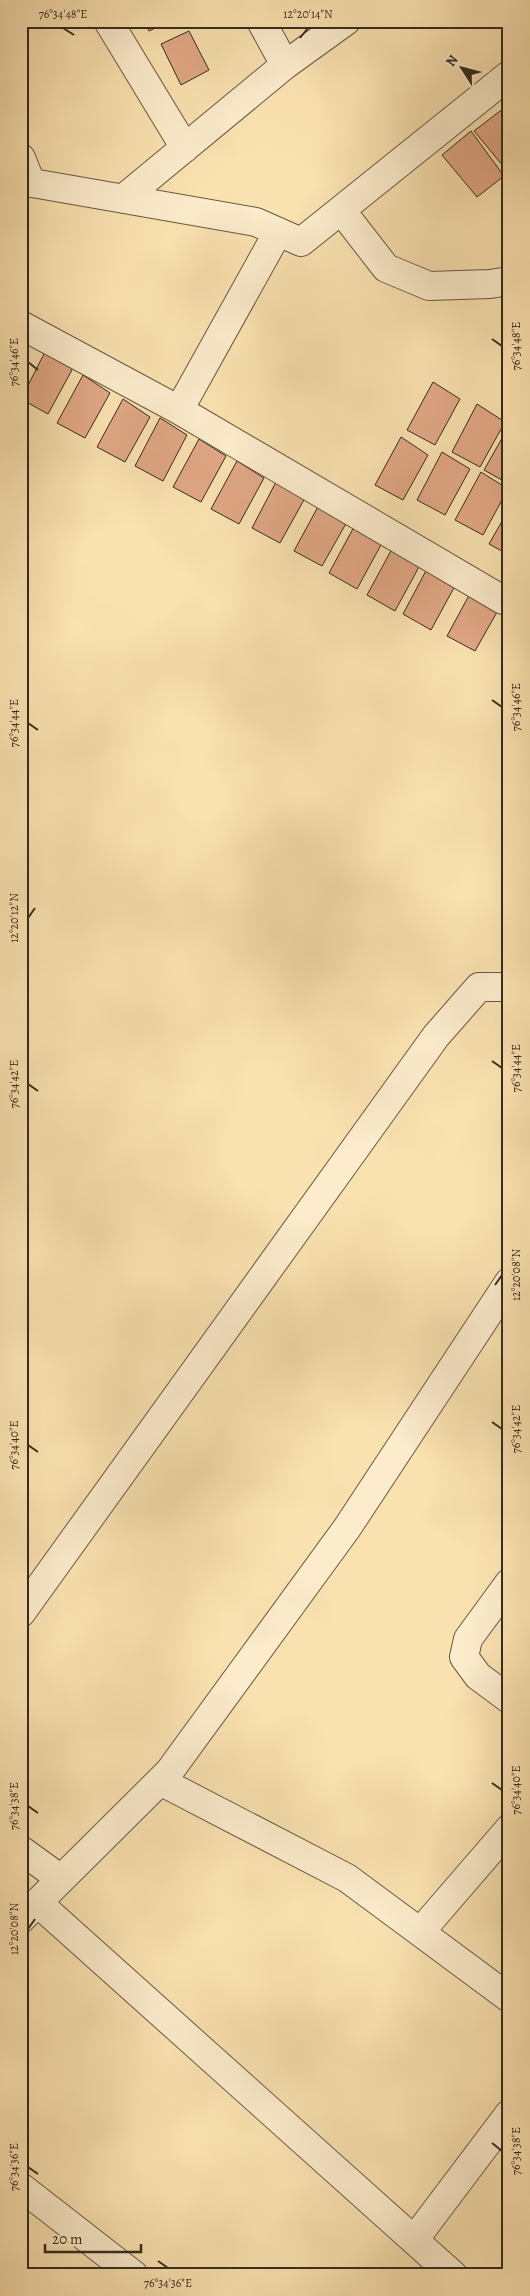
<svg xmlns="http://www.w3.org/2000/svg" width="530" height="2296" viewBox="0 0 530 2296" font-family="Alegreya,serif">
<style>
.building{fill:#e1a885;stroke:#342b1f}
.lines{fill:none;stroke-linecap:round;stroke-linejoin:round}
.street-casing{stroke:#665943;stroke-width:30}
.street{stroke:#fceccc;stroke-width:28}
.ticks{fill:none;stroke:#342b1f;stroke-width:2}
.neatline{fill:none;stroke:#342b1f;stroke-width:2}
.ticks-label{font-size:12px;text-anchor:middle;fill:#342b1f}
</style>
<rect width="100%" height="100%" fill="#fae2b0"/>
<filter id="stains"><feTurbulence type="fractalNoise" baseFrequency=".004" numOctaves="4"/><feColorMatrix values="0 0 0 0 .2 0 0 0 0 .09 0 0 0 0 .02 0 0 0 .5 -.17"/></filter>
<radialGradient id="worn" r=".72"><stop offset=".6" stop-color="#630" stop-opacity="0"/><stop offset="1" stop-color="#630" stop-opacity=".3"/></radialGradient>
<path class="building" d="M144,21H170L149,31Z
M189,31L209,70L181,85L161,44Z
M504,108L509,115V173L474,131Z
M471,131L504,176L477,197L442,155Z
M21,345L29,350L21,364Z
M46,350L73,368L48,414L21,399Z
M83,375L110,393L85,438L57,423Z
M433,382L460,399L435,445L407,430Z
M123,399L150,417L125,462L97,447Z
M477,404L505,422L480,467L452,452Z
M160,418L187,435L163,481L135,466Z
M509,426V484L484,470Z
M401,437L428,455L403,500L375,485Z
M199,439L226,456L201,502L173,487Z
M442,452L470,469L445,515L417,500Z
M237,461L264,478L239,524L211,509Z
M481,472L508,489L483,535L455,520Z
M277,480L305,498L280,543L252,528Z
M320,503L348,520L322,566L294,551Z
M509,509V555L489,544Z
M355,525L382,543L357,589L329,573Z
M393,547L420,565L395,611L367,595Z
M428,567L456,584L431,630L403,614Z
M473,588L501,605L475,651L447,636Z"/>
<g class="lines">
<g class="street-casing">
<path id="street" d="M108,21L185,148
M261,21L285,65
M21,158L31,183
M21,181L256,222L301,242L509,75
M124,198L285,65L346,21
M341,210L386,268L429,286L490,284L509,281
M21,325L179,410L503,600L509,599
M179,410L278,232
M509,1583L468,1639L464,1657L478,1676L509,1699
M21,1613L436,1036L479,987H509
M160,1781L347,1878L509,1998
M21,1850L61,1879
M38,1903L453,2275
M21,1919L169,1772L347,1528L509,1282
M421,1931L509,1829
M21,2187L134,2275
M414,2240L509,2114"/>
</g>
<use href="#street" class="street"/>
</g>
<path class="ticks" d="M63,28L74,35M300,38L308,28M492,339L502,346M28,362L38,370M492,700L502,707M28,723L38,730M28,918L35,908M492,1061L502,1068M28,1084L38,1091M495,1285L502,1275M492,1422L502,1429M28,1445L38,1452M492,1783L502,1790M28,1806L38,1813M28,1929L35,1919M492,2143L502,2151M28,2167L38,2174M158,2261L168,2268"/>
<rect width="530" height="2296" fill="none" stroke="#fae2b0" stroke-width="55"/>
<g transform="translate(462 68) rotate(306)" stroke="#fceccc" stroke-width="4" paint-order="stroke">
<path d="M0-4L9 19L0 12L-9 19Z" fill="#342b1f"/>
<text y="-8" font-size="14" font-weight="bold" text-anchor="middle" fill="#342b1f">N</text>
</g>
<path d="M45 2244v8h96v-8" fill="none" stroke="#342b1f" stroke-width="2.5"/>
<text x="52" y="2244" font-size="15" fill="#342b1f" stroke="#fceccc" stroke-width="4" paint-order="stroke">20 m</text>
<rect x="28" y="28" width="474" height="2240" class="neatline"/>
<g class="ticks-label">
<text x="63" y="18">76°34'48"E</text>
<text x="308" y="18">12°20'14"N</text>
<text transform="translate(516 346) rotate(-90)" y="4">76°34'48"E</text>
<text transform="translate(14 362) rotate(-90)" y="4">76°34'46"E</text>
<text transform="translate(516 707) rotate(-90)" y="4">76°34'46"E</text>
<text transform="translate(14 723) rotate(-90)" y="4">76°34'44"E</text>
<text transform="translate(14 918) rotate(-90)" y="4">12°20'12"N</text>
<text transform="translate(516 1068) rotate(-90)" y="4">76°34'44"E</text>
<text transform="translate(14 1084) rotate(-90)" y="4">76°34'42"E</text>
<text transform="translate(516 1275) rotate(-90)" y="4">12°20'08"N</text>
<text transform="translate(516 1429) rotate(-90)" y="4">76°34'42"E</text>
<text transform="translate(14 1445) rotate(-90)" y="4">76°34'40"E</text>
<text transform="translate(516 1790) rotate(-90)" y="4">76°34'40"E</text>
<text transform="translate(14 1806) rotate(-90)" y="4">76°34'38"E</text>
<text transform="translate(14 1929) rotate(-90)" y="4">12°20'08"N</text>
<text transform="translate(516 2151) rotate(-90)" y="4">76°34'38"E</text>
<text transform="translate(14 2167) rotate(-90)" y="4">76°34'36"E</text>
<text x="168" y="2287">76°34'36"E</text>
</g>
<rect width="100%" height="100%" filter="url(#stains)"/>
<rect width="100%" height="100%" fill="url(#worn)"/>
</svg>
